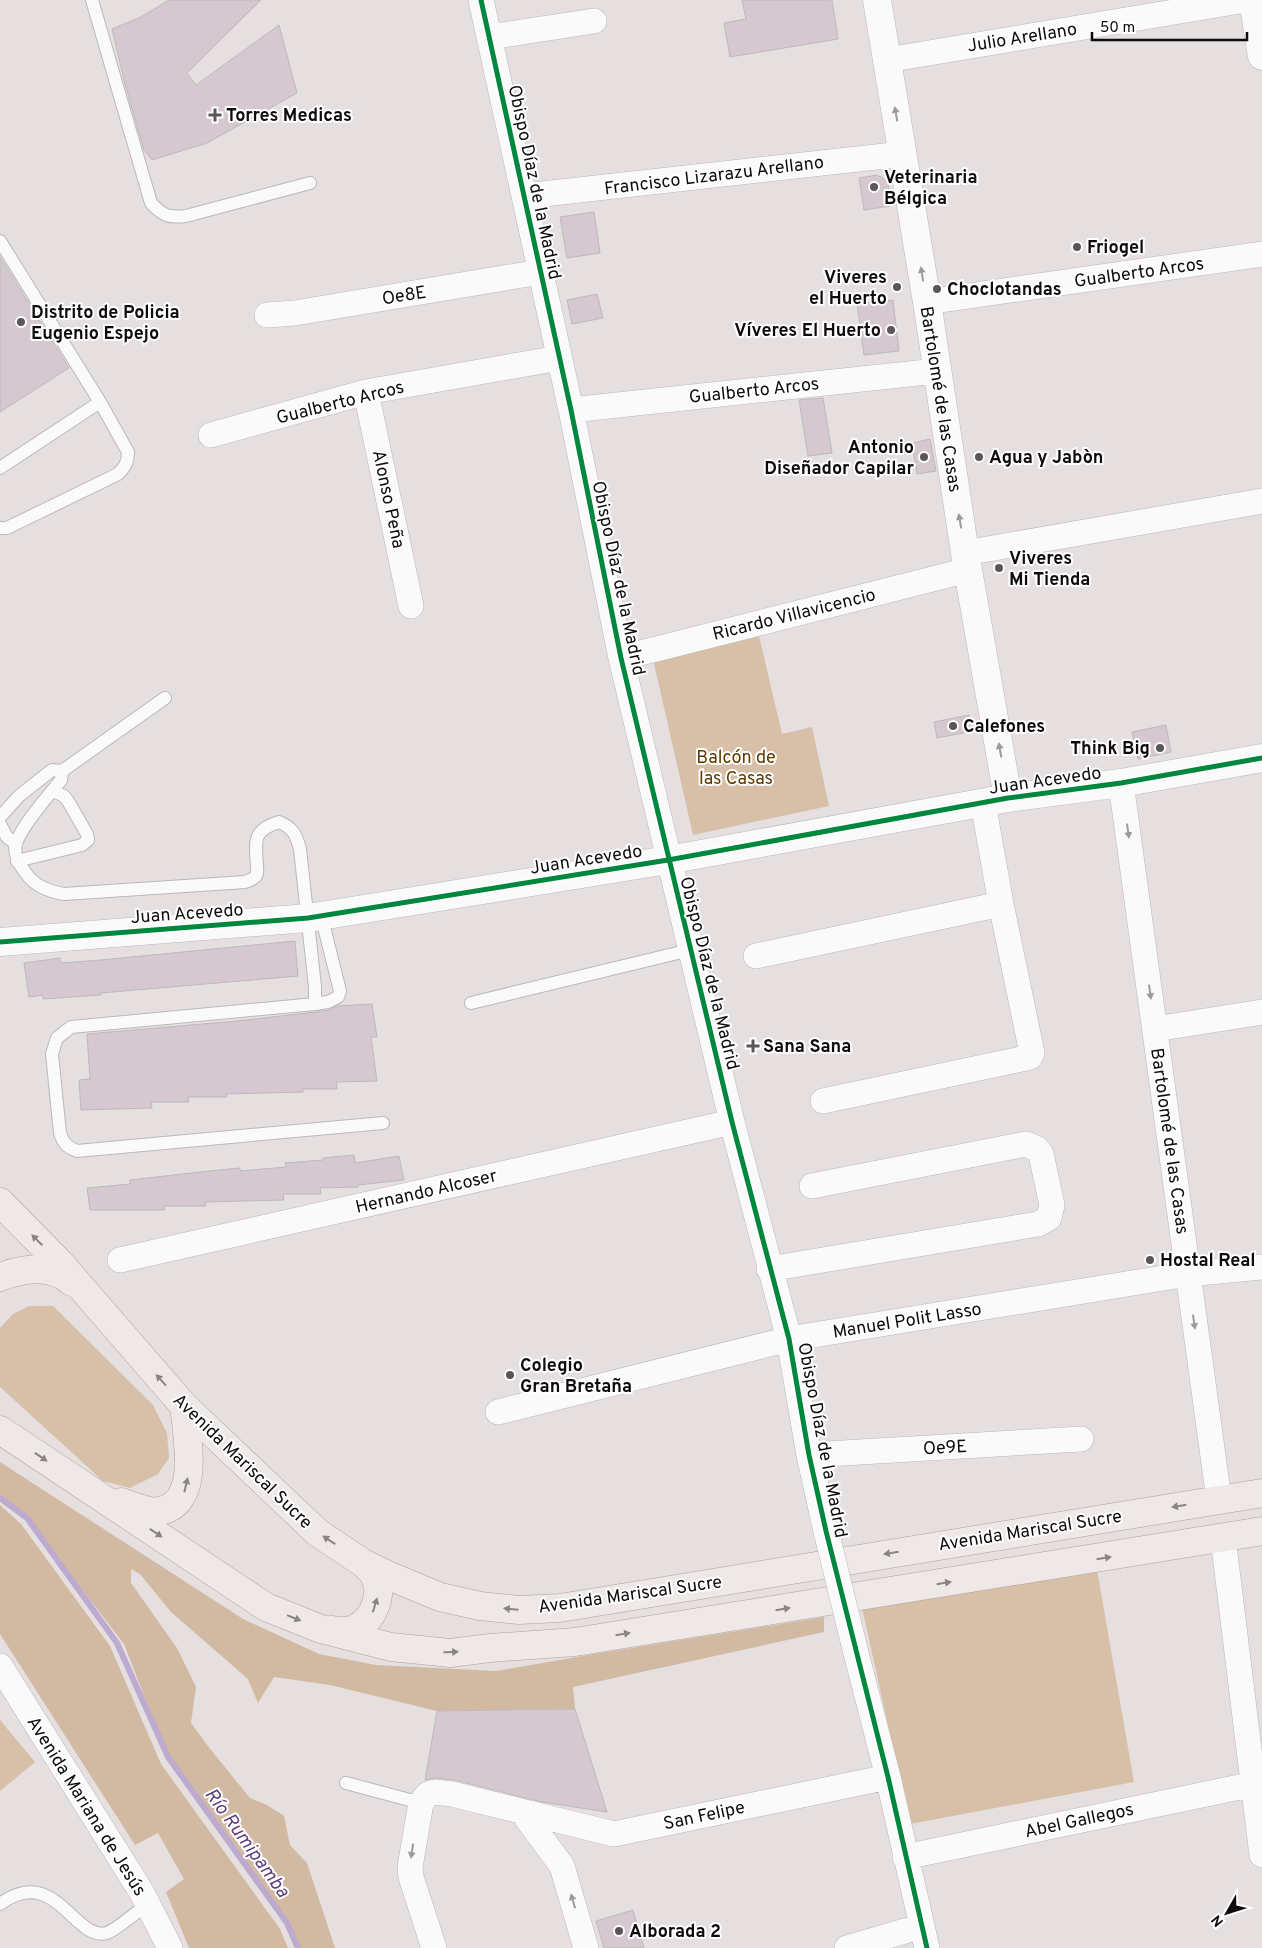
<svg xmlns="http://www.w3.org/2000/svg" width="1262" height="1948" viewBox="0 0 1262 1948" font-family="Overpass,sans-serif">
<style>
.green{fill:#d7bfa8}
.forest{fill:#d2b9a1}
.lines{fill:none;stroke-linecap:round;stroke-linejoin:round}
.stream{stroke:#bdabcf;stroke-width:6}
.building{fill:#d5c8d0;stroke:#bdb9bb}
.service-casing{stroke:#bcb7b8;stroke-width:14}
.minor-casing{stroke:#bcb7b8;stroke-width:26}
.tertiary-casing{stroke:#bcb7b8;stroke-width:29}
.primary-casing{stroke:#aea19f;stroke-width:29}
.service{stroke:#fbfafa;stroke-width:12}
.minor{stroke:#fbfafa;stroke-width:25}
.tertiary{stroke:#fbfafa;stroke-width:28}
.primary{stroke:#eee8e6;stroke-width:28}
.minor-bridge-casing{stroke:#bcb7b8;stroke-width:26;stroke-linecap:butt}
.minor-bridge{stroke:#fbfafa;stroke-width:25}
.cycleway-casing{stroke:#fff;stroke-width:8}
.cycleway{stroke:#00873e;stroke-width:5}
.oneway{fill:#9d9a9b}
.oneway2{fill:#8a8584}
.poi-dot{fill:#5a5556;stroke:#fff;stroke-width:2}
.labels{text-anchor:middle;stroke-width:4;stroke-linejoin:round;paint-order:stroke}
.street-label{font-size:18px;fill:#0f0b0c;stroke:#fff}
.poi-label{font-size:18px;font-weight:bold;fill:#0f0b0c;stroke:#fff;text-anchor:start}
.park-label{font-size:18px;fill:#603900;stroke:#fff}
.water-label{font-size:19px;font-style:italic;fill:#5d3d7d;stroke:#fff}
</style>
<rect width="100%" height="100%" fill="#e5dfe0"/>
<path class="green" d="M759,636L782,734L812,727L829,806L693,835L653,659Z
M29,1306H53L153,1405L167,1433L169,1458L158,1474L130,1488L103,1481L0,1387V1328L13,1314Z
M1097,1570L1134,1782L910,1824L862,1608Z
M0,1720L35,1762L0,1791Z"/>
<path class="forest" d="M0,1462L243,1619L319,1654L376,1665L496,1671L594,1654L824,1617V1632L573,1687L575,1709L437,1711L330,1685L274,1677L258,1703L248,1679L171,1612L140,1574L131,1569V1583L177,1648L196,1687L191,1723L211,1750L250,1798L267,1805L284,1816L290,1845L307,1863L335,1948H298L287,1923L168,1757L124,1644L27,1518L0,1498Z
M0,1505L21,1524L110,1646L161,1764L280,1929L288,1948H189L166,1892L184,1879L158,1833L135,1845L0,1634Z"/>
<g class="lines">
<path class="stream" d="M0,1498L27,1518L117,1643L168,1757L287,1923L298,1948"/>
</g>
<path class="building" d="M169,0H261L187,73L196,85L279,25L297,93L207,143L152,160L144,150L125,84L112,29L141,17Z
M742,0H832L838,39L730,57L724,23L746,19Z
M877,175L883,178L888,184L891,206L864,210L859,178Z
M594,212L600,253L567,258L560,217Z
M0,257L69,368L0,412Z
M597,294L603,318L572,324L567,300Z
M893,300L899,351L864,355L857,304Z
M823,398L832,453L808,456L799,400Z
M930,439L936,471L917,474L912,443Z
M969,715L973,731L937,738L934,722Z
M1166,725L1171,752L1138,759L1132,732Z
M295,941L298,976L101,993V995L43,999V995L29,997L24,963L60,958L61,963L101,960Z
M372,1004L377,1037H371L377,1081L336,1082L337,1089H303V1092L226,1094L227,1097H188L189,1102H151L152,1108L81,1110L79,1080L90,1079L87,1034L237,1021L316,1012L330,1010L337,1006Z
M354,1155L355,1163L399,1156L404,1180L358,1185V1187L320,1188L321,1194H283L284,1200L205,1202L206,1206H164L165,1210H90L87,1188L130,1184V1180L209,1171L240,1168V1171L286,1167L285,1163L323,1160V1158Z
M575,1709L607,1812L542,1802L454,1780L435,1778L425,1780L437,1711Z
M633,1910L644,1948H604L596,1921Z"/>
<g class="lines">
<g class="service-casing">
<path id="service" d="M92,0L151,203C163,216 169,218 186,216L310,183
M0,241L100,402L128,452C128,462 125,467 118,474L7,528H0
M0,468L100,402
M62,771L61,780C49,795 21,826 16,844C13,854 19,864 25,872C34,886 48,891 64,894L245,882C249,880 253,880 256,876C258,873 257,869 257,865C255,840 253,830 279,822C293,828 296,834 300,849L315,987V1004L71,1027L57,1038L52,1054L60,1133C63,1143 67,1147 77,1151L383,1123
M0,817L19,796L52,770L62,771L165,698
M0,824L7,837L16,844
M17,861L82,845L88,840L87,834L68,801L64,796L53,791
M471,1003L690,950
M315,1004L328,1002L338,997L340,991L321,915
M346,1783L421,1803
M0,1904C55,1863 74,1942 107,1933C116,1930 139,1910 148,1904"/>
</g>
<g class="minor-casing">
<path id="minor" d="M481,0L571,410L621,658L732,1122L789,1339L809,1455L826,1531
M489,37L594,21
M887,60L1246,0
M525,196L903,154
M927,302L1262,254
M267,315L295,313L540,272
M366,392L411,606
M571,410L937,371
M211,435L366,392L559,358
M965,553L1262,501
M621,658L968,570
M1121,783L1219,1500
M756,956L1001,904
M1155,1029L1262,1012
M823,1101L1026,1058L1030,1057L1032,1053L1001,904L983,803
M120,1260L732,1122
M769,1269L1038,1224L1049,1218L1052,1205L1041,1154L1037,1149L1026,1144L812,1186
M498,1412L789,1339L1188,1274L1262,1267
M809,1455L1081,1439
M1223,1538L1262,1855
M855,1649L888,1777L927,1948
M0,1666L142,1893L170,1948
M522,1812L562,1866L586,1948
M905,1857L1254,1784
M434,1948L411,1877L410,1867L421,1803L428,1794L434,1792L452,1794L614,1834L888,1777
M847,1948L922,1926"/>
</g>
<g class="tertiary-casing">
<path id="tertiary" d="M877,0L927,302L965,553L1008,798
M1253,0L1262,56
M0,942L308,918L668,860L1008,798L1121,783L1262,758"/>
</g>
<g class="primary-casing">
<path id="primary" d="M0,1202L60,1263L184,1406L318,1533L363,1563L392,1577L440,1597L480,1606L519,1610L560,1608L1262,1493
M0,1277C25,1268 51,1264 72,1282
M0,1430L266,1607L321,1629L391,1647L450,1653L490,1648L575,1642L1262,1531
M121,1502C130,1505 151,1513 159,1511C202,1504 187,1436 184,1406
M330,1630C338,1631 346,1632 354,1629C373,1621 385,1594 374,1575C372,1571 367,1567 363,1563"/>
</g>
<use href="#service" class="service"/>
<use href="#minor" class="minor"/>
<use href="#tertiary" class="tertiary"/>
<use href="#primary" class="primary"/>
<g class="minor-bridge-casing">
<path id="minor-bridge" d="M826,1531L855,1649"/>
</g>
<use href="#minor-bridge" class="minor-bridge"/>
<g class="cycleway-casing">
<path id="cycleway" d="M481,0L571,410L621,658L732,1122L789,1339L809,1455L826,1531L888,1777L927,1948
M0,942L308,918L668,860L1008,798L1121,783L1262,758"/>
</g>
<use href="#cycleway" class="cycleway"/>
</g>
<defs><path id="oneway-solid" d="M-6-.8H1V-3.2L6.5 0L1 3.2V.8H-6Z" transform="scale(1.25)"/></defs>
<g class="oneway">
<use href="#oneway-solid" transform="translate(896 114) rotate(-100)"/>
<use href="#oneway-solid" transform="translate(922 274) rotate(-99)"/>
<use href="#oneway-solid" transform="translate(960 521) rotate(-99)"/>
<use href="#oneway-solid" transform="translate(1000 750) rotate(-100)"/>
<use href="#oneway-solid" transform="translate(1128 831) rotate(82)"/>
<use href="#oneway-solid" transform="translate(1150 992) rotate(82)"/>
<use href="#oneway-solid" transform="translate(1194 1322) rotate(82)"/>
<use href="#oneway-solid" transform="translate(412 1851) rotate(99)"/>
<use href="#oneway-solid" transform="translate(573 1901) rotate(-106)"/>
</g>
<g class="oneway2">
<use href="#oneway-solid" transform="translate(37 1240) rotate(-135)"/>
<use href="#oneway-solid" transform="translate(161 1380) rotate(-132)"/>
<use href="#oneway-solid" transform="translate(41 1457) rotate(34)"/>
<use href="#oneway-solid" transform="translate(186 1485) rotate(-77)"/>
<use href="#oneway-solid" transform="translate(1179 1506) rotate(171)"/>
<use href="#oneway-solid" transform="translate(156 1533) rotate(34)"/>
<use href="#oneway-solid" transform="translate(329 1540) rotate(-147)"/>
<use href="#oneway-solid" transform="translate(891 1553) rotate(171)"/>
<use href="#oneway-solid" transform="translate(1104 1558) rotate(-9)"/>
<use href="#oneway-solid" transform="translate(944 1583) rotate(-9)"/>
<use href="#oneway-solid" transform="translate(375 1605) rotate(-73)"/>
<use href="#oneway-solid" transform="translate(511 1609) rotate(-175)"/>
<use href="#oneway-solid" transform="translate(783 1609) rotate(-9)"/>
<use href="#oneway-solid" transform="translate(294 1618) rotate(22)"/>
<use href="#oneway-solid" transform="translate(623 1634) rotate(-9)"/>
<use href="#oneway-solid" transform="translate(451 1652) rotate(-2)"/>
</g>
<g class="poi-dot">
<path d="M212.5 107.5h5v5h5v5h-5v5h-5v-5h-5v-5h5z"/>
<circle cx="874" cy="187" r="5"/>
<circle cx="1077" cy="247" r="5"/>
<circle cx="897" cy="287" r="5"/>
<circle cx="937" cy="289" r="5"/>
<circle cx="21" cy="322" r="5"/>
<circle cx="891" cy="330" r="5"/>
<circle cx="924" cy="457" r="5"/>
<circle cx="979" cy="457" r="5"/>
<circle cx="999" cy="568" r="5"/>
<circle cx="953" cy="726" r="5"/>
<circle cx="1160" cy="748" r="5"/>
<path d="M750.5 1038.5h5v5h5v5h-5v5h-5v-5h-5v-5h5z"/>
<circle cx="1150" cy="1260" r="5"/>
<circle cx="510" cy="1375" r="5"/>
<circle cx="619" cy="1931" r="5"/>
</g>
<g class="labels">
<g class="street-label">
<text transform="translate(1022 37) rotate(-9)" y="6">Julio Arellano</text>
<text transform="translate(714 175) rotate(-7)" y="6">Francisco Lizarazu Arellano</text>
<text transform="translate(535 182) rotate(78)" y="6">Obispo Díaz de la Madrid</text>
<text transform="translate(1139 272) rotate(-8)" y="6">Gualberto Arcos</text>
<text transform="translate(404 295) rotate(-9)" y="6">Oe8E</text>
<text transform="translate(754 390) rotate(-6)" y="6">Gualberto Arcos</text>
<text transform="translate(941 399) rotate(81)" y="6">Bartolomé de las Casas</text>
<text transform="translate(340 402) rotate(-14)" y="6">Gualberto Arcos</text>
<text transform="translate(389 499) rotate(78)" y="6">Alonso Peña</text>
<text transform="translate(619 578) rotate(78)" y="6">Obispo Díaz de la Madrid</text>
<text transform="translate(794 614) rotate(-14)" y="6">Ricardo Villavicencio</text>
<text transform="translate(1045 780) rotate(-8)" y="6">Juan Acevedo</text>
<text transform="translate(586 859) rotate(-9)" y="6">Juan Acevedo</text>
<text transform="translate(187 913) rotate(-4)" y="6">Juan Acevedo</text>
<text transform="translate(710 973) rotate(76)" y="6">Obispo Díaz de la Madrid</text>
<text transform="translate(1170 1141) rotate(82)" y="6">Bartolomé de las Casas</text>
<text transform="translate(426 1191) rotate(-13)" y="6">Hernando Alcoser</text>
<text transform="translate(907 1320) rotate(-9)" y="6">Manuel Polit Lasso</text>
<text transform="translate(823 1440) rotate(79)" y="6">Obispo Díaz de la Madrid</text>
<text transform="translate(945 1447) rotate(-3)" y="6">Oe9E</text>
<text transform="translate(243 1461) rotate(44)" y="6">Avenida Mariscal Sucre</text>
<text transform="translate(1030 1530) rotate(-9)" y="6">Avenida Mariscal Sucre</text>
<text transform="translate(630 1594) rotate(-8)" y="6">Avenida Mariscal Sucre</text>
<text transform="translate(87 1806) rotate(58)" y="6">Avenida Mariana de Jesús</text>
<text transform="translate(704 1815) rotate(-12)" y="6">San Felipe</text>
<text transform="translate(1079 1820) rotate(-12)" y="6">Abel Gallegos</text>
</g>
<g class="poi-label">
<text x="226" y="121">Torres Medicas</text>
<text x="884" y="183">Veterinaria<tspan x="884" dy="21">Bélgica</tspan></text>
<text x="1087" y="253">Friogel</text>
<text x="887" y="283" text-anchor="end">Viveres<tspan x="887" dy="21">el Huerto</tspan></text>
<text x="947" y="295">Choclotandas</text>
<text x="31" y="318">Distrito de Policia<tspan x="31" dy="21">Eugenio Espejo</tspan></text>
<text x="881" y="336" text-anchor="end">Víveres El Huerto</text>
<text x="914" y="453" text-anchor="end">Antonio<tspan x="914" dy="21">Diseñador Capilar</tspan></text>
<text x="989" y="463">Agua y Jabòn</text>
<text x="1009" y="564">Viveres<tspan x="1009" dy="21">Mi Tienda</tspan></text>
<text x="963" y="732">Calefones</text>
<text x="1150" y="754" text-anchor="end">Think Big</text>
<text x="763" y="1052">Sana Sana</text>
<text x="1160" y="1266">Hostal Real</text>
<text x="520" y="1371">Colegio<tspan x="520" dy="21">Gran Bretaña</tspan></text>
<text x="629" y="1937">Alborada 2</text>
</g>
<g class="park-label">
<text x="736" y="763">Balcón de<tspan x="736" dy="21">las Casas</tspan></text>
</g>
<g class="water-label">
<text transform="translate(248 1842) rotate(54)" y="7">Río Rumipamba</text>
</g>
</g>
<g transform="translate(1227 1913) rotate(231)" stroke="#ffffff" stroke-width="4" paint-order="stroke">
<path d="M0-4L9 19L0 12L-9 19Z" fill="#0f0b0c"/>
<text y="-8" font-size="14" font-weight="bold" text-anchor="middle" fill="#0f0b0c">N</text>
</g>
<path d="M1092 32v8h155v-8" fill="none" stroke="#0f0b0c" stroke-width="2.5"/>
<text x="1100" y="32" font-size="15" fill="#0f0b0c" stroke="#ffffff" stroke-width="4" paint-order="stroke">50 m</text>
</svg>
